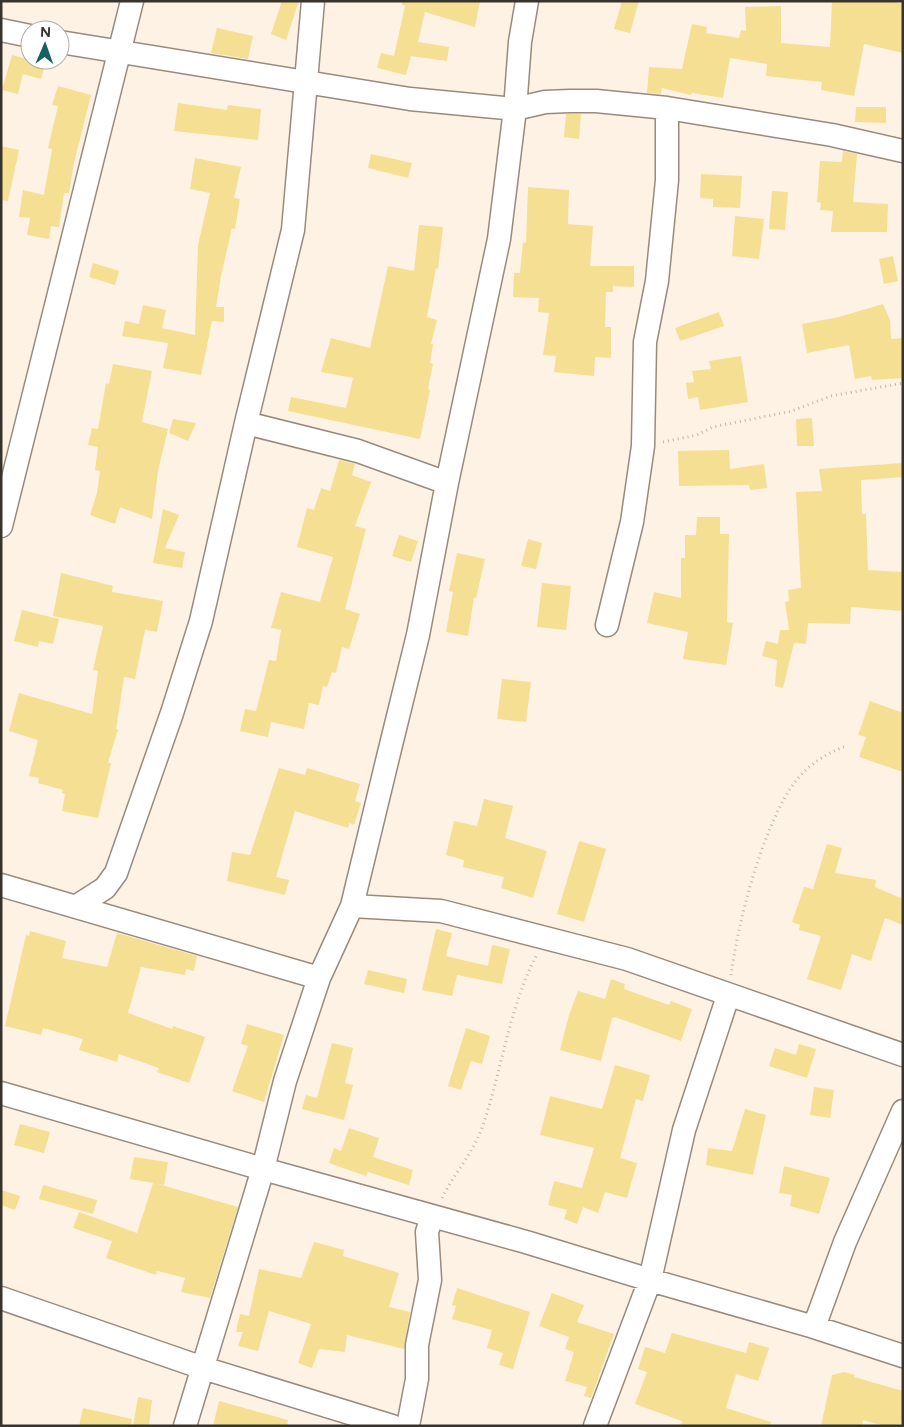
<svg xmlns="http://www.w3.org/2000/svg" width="904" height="1427" viewBox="0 0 904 1427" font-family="Figtree,sans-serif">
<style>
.building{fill:#f5df93}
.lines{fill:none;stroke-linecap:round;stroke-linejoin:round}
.minor-casing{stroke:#988b7d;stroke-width:25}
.path{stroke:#c0b6ab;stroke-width:3;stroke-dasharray:1 4;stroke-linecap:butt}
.minor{stroke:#fff;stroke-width:22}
</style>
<rect width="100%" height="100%" fill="#fef2e5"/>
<path class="building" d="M282,1H299L286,40L271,34Z
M402,1H480L475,27L425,12L418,42L449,47L447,61L411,56L406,75L377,68L381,53L394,56L405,6L402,5Z
M622,1H639L630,33L614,29Z
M832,1H889L903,4V53L864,44L854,96L821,90L822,82L766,76L767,64L730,58L723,98L692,93L691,95L662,88L661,94L647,93L649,67L682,69L692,24L707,27L706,33L739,38L741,30L746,31L745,7L781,6V43L830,47Z
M217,28L253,36L248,59L211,53Z
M12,55L45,64L41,79L23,74L18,94L2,90Z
M58,86L91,95L74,163L69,193H64L59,227L51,226L49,239L27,235L30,218L19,217L23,190L44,195L52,149L48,148L58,106L52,105Z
M178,103L227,110L228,105L261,109L258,140L174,131Z
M856,107H886V123L855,122Z
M566,114H581L579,139L564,137Z
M1,146L19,150L8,201L1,200Z
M843,151L857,154L853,202L888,204L887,232H831L833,211L820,210L821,203L817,202L820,161L842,162Z
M371,154L412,163L408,178L368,168Z
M195,158L241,167L234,198L240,199L235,229L232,228L221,276L216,307H224V322L212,321L201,375L163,368L168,343L122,336L125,321L139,324L143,305L166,310L162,328L195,335L198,245L210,193L190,189Z
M701,174L742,176L740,208L713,207V199L700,198Z
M528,187L569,190L568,224L593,226L590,266H634V287L613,286V292H606L605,327H611V358L595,357L594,376L554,372L556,356L543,355L549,313L538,312L539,298L513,297L514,273H520L523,242L526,243Z
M772,191L788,192L785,230L769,229Z
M735,216L764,219L759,259L732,256Z
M419,225L443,227L438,269L436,268L427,317L437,320L431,344H433L430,363L433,364L428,389L430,390L420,439L288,411L291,397L346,408L353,378L321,372L331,338L370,348L388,266L414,271Z
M893,256L898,281L884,284L879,259Z
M93,263L119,271L115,285L89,277Z
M883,304L890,320L891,339L903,338V378L872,380L871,376L855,379L849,345L807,353L802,324L839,317Z
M719,312L724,326L680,341L675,328Z
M741,356L748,402L700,410L698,397L688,399L686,383L694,382L692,371L711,369L709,361Z
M113,364L152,371L142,422L168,429L158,471L152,519L120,507L115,524L90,515L97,493L100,471L95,470L98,447L88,445L92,428L98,429L106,383L109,384Z
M812,418L814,446H797L796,419Z
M173,419L196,423L188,441L169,433Z
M729,450L730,469L764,464L767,488L750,490L749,485L679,486L678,451Z
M339,460L355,464L352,475L371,482L355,526L366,529L345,609L360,614L349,649L342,647L336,673L332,672L327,687L323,686L319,705L309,703L304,729L271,722L268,737L240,731L245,709L256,711L269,660L276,661L281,630L271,628L281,592L320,602L333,557L297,547L307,508L314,510L321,488L330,491Z
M902,463L903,477L861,480L862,514H866L868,570L903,572V611L851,607L850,624L808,623L806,644L794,643L783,688L775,686L777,660L762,656L766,641L778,644L780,630H789L785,602L789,601L788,590L801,588L796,492L822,491L819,469Z
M163,509L179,515L165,548L185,552L182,568L153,563Z
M697,517H720V534H729L727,622L733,623L726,665L683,659L688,632L647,623L654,592L681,598V558H685V535H696Z
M399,535L418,541L411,562L392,556Z
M528,539L542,543L536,569L521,566Z
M457,553L485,559L476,598L474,597L468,636L446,632L453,592L449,591Z
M61,573L113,586L112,592L163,601L157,632L145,630L135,679L124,677L116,729H118L108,763H111L98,818L62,811L65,794L62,793L63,790L38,783L39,778L29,776L38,740L9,731L19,693L92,714L98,671L93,670L103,626L53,616Z
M542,583L571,586L566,630L537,627Z
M22,610L59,619L53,644L39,641L38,647L14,641Z
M502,679L531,682L526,722L497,719Z
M870,701L903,713V772L859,757L866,737L858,735Z
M279,768L305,775L307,768L360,784L355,801L361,803L354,825L349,823L348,828L295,811L276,877L289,880L285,895L227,881L232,852L250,855Z
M484,799L513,806L505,838L547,851L533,898L501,888L504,877L463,867L464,860L446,855L454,821L477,826Z
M579,841L606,849L584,922L557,914Z
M827,844L842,848L835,873L876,880L875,887L903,899V925L885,918L871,961L852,954L841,990L807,979L821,936L799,930L800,925L792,922L804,887L813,889Z
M436,929L452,933L446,956L488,966L492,945L510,949L502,984L457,975L452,996L422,990Z
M30,931L66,941L62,958L107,967L117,933L197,956L194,971L186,969L185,975L141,967L128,1013L172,1029L173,1026L205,1037L189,1083L157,1072L159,1068L119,1054L117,1062L79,1050L83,1039L43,1028L41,1035L5,1026L26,935L29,936Z
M368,970L407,979L404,993L364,984Z
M611,979L625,984L624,989L669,1005L671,1001L692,1009L681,1041L615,1017L612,1018L601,1061L560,1050L569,1015L578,991L605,999Z
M247,1024L284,1035L264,1102L232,1091L248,1046L241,1044Z
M466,1028L490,1036L482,1064L471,1061L461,1090L448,1086Z
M332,1043L353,1048L345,1083L353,1085L344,1120L302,1109L306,1095L317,1098Z
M799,1044L816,1049L807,1078L769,1066L775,1048L796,1055Z
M615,1065L650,1075L643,1101L636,1099L620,1158L637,1163L627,1198L605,1192L598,1213L583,1207L577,1224L564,1219L567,1210L548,1205L554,1181L582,1188L594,1148L540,1135L550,1096L602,1109Z
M814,1087L834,1090L830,1118L810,1115Z
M745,1109L766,1115L753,1175L706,1165L708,1148L732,1151Z
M20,1124L50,1132L44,1153L14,1145Z
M349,1128L379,1138L373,1157L413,1170L409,1185L368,1172L366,1176L329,1163L334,1148L341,1151Z
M134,1157L168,1162L164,1185L158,1184L238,1207L210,1298L181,1292L185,1278L157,1271L156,1275L106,1258L112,1241L73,1228L79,1212L137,1233L153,1183L130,1179Z
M784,1166L830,1178L819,1214L790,1206L792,1195L779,1193Z
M43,1185L97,1200L93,1214L39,1199Z
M1,1190L20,1196L15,1210L1,1205Z
M314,1242L344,1250L343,1256L399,1273L389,1307L410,1312L404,1349L347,1335L345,1352L319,1349L312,1368L298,1363L311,1324L269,1311L258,1351L238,1346L243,1332H236L240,1314L249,1316L259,1269L301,1278Z
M457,1288L530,1312L513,1369L499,1365L503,1353L487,1348L492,1330L452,1319L456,1306L452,1305Z
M552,1293L584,1305L577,1322L614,1334L591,1398L584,1396L587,1387L565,1381L574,1352L565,1349L569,1337L539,1326Z
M672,1333L746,1353L749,1342L769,1348L758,1381L736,1374L726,1408L771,1422L770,1426H681L682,1421L635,1404L647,1372L638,1369L645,1347L665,1353Z
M844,1372L855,1375L854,1377L903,1391V1417L900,1426H885L863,1420L862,1426H821L832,1375Z
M138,1397L152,1400L149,1426H133Z
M219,1401L288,1420L287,1426H213Z
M83,1408L132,1419L131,1426H79Z"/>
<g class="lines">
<g class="minor-casing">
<path id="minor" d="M1,30L30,36
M60,42L410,99L515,109L545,102L570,101H596L667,108L832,135L903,151
M246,423L358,451L447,483
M1,526L132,1
M607,625L632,522L643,446L645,342L657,281L667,180V108
M1,885L319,978
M77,906L105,888L116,873L172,713L201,621L246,423L293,230L313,1
M352,906L441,911L627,959L903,1055
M1,1093L263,1169L526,1242L650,1280L814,1327L903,1356
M1,1298L203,1368L392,1426
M814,1327L845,1242L903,1111
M185,1426L263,1169L285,1081L319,978L352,906L389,753L418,635L447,483L499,239L515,109L520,42L527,1
M408,1426L417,1379V1345L430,1280L427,1232L432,1216
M595,1426L650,1280L684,1130L728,996"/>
</g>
<path class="path" d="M663,442L697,435L713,427L792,411L831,396L903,383
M731,975C738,922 761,834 790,789C803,769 822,755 844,747
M442,1198C454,1174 473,1153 482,1128C502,1071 508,1011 536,956"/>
<use href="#minor" class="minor"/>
</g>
<rect width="904" height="1427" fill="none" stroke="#39332d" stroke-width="5"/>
<g transform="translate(45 45) rotate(2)"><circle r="24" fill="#ffffff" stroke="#b0adab"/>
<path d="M0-4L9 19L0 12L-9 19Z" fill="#146362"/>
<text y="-8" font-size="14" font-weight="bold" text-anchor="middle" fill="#39332d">N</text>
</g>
</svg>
